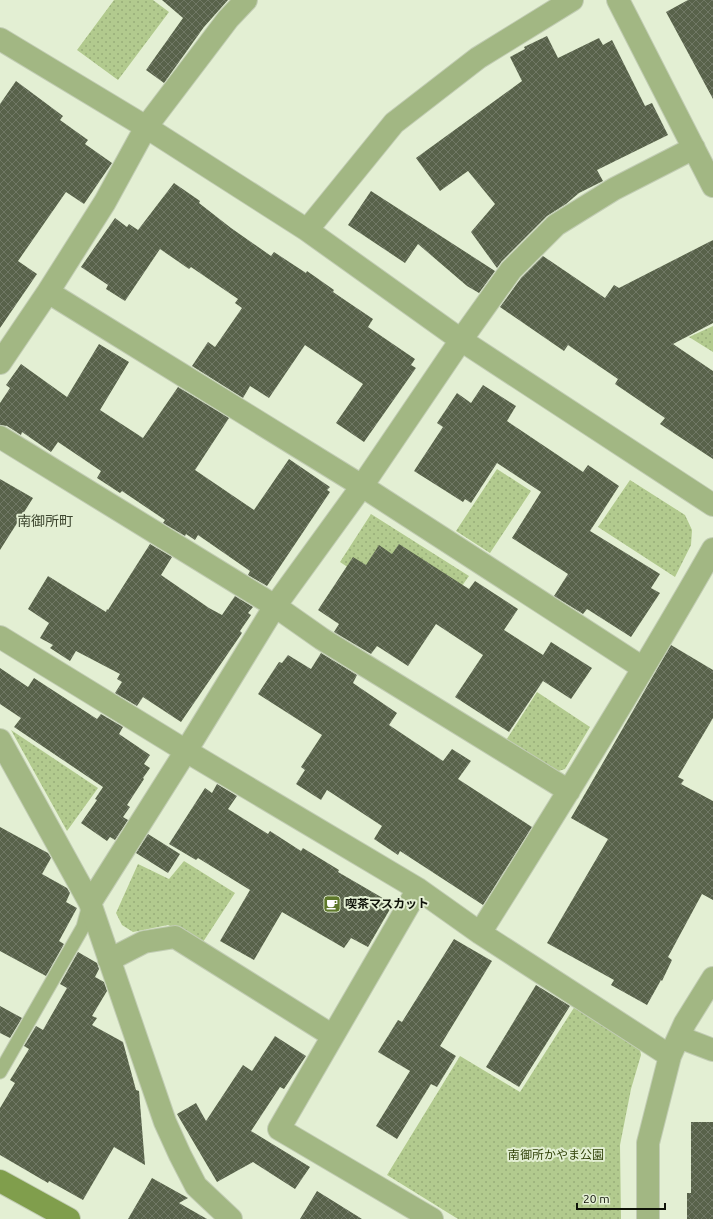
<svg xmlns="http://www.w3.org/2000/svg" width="713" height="1219" viewBox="0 0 713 1219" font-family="Ubuntu,'Noto Sans JP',sans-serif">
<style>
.park{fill:url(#park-dots)}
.building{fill:url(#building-cross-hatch)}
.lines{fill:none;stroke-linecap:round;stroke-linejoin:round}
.lane-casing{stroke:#c1ccb3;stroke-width:15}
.street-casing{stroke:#c1ccb3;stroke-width:24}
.secondary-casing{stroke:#c1ccb3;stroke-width:24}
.lane{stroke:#a2b783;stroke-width:13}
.street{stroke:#a2b783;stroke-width:22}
.secondary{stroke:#809e4c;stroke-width:22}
.labels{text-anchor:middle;stroke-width:4;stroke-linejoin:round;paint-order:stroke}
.poi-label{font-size:12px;font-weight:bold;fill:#0f1309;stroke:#e3efd3;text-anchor:start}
.park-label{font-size:12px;fill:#314309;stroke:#e3efd3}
.quarter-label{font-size:14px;fill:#3d462f;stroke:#e3efd3}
</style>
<defs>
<pattern id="park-dots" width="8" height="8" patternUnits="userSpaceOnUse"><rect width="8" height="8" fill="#b2ca8e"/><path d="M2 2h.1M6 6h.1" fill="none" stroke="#98ad79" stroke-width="1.8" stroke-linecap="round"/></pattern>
<pattern id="building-cross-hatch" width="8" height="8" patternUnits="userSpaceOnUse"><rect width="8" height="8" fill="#58624a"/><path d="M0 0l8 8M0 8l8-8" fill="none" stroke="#707865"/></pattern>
</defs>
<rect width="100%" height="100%" fill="#e3efd3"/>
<path class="park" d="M114,0H153L169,12L118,80L77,50Z
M713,326V352L689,337Z
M497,469L531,491L490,553L456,531Z
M630,480L685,515L692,530L691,545L675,577L598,527Z
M371,514L469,576L434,625L340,562Z
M537,692L590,727L565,769L549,774L503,745Z
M11,730L98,788L67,831Z
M184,861L235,893L203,942L168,925L133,932L122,925L116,913L138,864L169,879Z
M577,1003L638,1039L641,1055L631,1089L620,1145L621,1219H458L387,1175L460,1056L520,1092Z"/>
<path class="building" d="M162,0H228L204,27L164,83L146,70L183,18Z
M688,0H713V99L666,12Z
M547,36L558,58L599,38L603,45L612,40L645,106L652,103L668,135L597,170L603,181L579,193L566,204L547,216L502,261L497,268L471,232L495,204L468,171L440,191L416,158L522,81L510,57L525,49L524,47Z
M16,81L63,116L60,120L88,140L85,144L112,163L84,204L66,192L18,261L37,274L0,328V104Z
M174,183L200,201L199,203L231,228L271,256L274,252L306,273L307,271L334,290L333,292L373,319L368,327L415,359L411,365L416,368L364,442L336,423L363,384L305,345L269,398L250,386L243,398L192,366L208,342L215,347L242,308L235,303L238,299L191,267L189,269L160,249L125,301L106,289L108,285L81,267L115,218L127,227L129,224L138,230Z
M371,191L495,271L479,293L467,286L418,244L405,263L348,225Z
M713,240V323L673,344L713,371V459L660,424L665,418L615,384L618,379L568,345L564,351L500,307L521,278L543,256L605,298L614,285L619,288Z
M99,344L129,362L100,410L143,438L178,387L229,418L195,470L254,510L289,459L330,487L327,490L330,492L267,586L248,575L250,571L198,535L195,540L186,534L185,536L163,523L165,520L122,491L120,493L97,478L101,471L58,442L51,452L22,432L21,435L7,426L0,425V403L10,388L6,385L21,364L67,397Z
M483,385L516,406L507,421L583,472L588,465L619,486L590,531L660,574L651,588L660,593L631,637L587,609L583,614L554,596L568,574L512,538L541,492L497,463L471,503L465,499L463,502L414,471L443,427L437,423L457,393L471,403Z
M0,479L33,498L0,550Z
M150,544L172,557L161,575L209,608L222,615L235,596L253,607L248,613L251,615L240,631L242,633L181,722L143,697L137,706L115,693L122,682L117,679L120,674L76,651L70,661L50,648L53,645L40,638L49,623L28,609L48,576L106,612L107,609L108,610Z
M399,544L469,589L475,581L518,609L504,630L543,655L551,642L592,668L571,699L543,681L509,732L455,697L483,655L436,624L408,666L377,646L371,654L334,632L339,624L318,610L353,557L366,565L379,545L392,554Z
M671,645L713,670V718L678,777L684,780L681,784L713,801V900L702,894L668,957L672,960L662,981L661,980L647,1005L611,985L614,980L547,943L608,839L571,818Z
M321,653L357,675L353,683L397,713L389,725L443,761L452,749L471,761L458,779L532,827L483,905L400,851L398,855L374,839L382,826L327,790L321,800L296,784L305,770L301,767L322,735L258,694L279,662L282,663L288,655L311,669Z
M0,668L28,687L34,678L97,719L101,714L123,727L119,734L150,755L144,764L150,768L143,778L144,779L127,805L130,807L123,817L128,820L115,840L110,837L107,841L81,823L97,800L95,799L103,787L14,727L21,718L0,704Z
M217,784L237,796L228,809L268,834L270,831L301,851L303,848L339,870L338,872L393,904L368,947L351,938L344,948L282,912L254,960L220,941L250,890L198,858L196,860L169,844L205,788L212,793Z
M0,827L48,853L51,858L42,874L67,888L70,893L66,902L77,908L59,941L64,944L46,976L0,951Z
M148,834L180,854L168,873L136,853Z
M454,939L492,961L440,1046L456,1056L437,1087L431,1084L397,1139L376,1126L410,1071L378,1052L398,1020L402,1022Z
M78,952L97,963L99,969L95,977L104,982L107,991L92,1016L97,1018L92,1025L123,1042L136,1090L139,1091L145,1165L114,1147L83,1200L49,1181L48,1183L0,1155V1108L15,1083L10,1080L29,1049L24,1046L36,1026L43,1030L67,988L60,984Z
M536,985L570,1006L519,1087L486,1067Z
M0,1006L22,1018L10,1038L0,1033Z
M275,1036L306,1056L284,1089L280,1087L251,1131L310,1167L295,1189L253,1162L217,1182L177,1114L196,1103L206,1121L243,1065L252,1071Z
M691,1122H713V1219H687V1193H691Z
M152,1178L188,1198L179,1203L207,1219H128Z
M317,1191L362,1219H300Z"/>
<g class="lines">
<g class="lane-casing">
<path id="lane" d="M0,1072L83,927L89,905"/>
</g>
<g class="street-casing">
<path id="street" d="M618,0L713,186
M0,39L146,127L307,230L461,340L713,505
M307,230L394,123L478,58L572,0
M48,292L362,486L643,668
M0,363L48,292L105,202L146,127L228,19L246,0
M0,437L275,606L322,639L569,791
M0,637L186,751L418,889L480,933L670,1056
M0,740L90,903L165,1122L180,1155L196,1186L231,1219
M418,889L279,1129L432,1219
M90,903L186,751L275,606L362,486L461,340L511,270L556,225L614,189L694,148
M480,933C560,806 639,679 713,549
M109,960L144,942L175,937L333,1036
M679,1037L713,1050
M648,1219V1143L670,1056L685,1023L713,978"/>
</g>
<g class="secondary-casing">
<path id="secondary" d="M0,1181L69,1219"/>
</g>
<use href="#lane" class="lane"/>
<use href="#street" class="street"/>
<use href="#secondary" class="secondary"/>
</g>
<defs>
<g id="cafe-square" transform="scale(0.9)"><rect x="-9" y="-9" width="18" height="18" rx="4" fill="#5e782b" stroke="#e3efd3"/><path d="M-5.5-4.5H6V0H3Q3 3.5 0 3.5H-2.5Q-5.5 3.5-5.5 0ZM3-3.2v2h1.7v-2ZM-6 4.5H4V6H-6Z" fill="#fff"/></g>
</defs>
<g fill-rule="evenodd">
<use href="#cafe-square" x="332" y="904"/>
</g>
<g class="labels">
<g class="poi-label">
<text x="345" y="908">喫茶マスカット</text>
</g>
<g class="park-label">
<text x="556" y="1159">南御所かやま公園</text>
</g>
<g class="quarter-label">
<text x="45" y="526">南御所町</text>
</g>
</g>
<path d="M577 1203v6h88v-6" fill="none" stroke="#0f1309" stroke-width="2"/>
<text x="583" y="1203" font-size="12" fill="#0f1309" stroke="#e3efd3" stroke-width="3" paint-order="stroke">20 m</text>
</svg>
